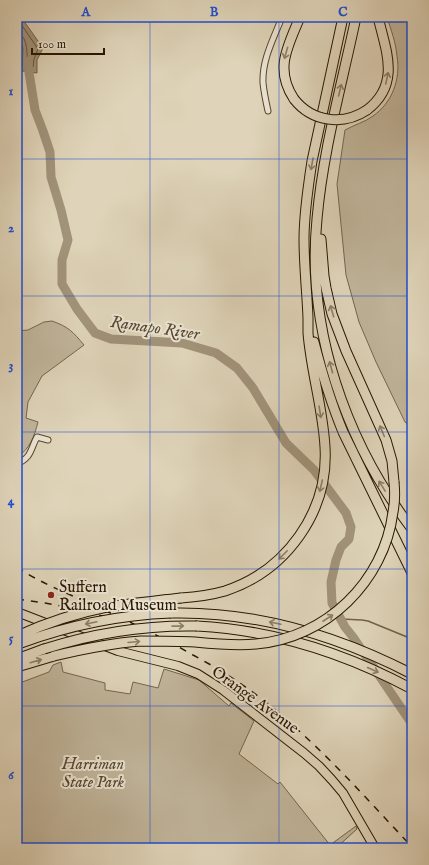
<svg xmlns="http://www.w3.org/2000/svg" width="429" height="865" viewBox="0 0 429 865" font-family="'IM FELL English',serif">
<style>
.green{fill:#c0b49a;stroke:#74654d}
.water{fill:#a1937a;stroke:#716149}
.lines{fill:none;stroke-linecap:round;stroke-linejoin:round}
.shore{stroke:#64543d;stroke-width:1}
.stream{stroke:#716149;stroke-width:1.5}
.river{stroke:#a1937a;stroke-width:9}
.minor-casing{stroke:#56462e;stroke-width:7}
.primary-casing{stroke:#281600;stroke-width:10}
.motorway-casing{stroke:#281600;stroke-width:11}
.minor{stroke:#eae3d2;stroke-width:5}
.primary{stroke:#dfd4b9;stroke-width:8}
.motorway{stroke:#dfd4b9;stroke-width:9}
.rail{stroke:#281600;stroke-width:1.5;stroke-dasharray:7 7;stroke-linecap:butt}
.motorway-bridge-casing{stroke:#281600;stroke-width:11;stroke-linecap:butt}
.motorway-bridge{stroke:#dfd4b9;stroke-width:9}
.oneway{stroke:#8d7e66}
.grid{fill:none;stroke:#1d4ed8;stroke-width:1;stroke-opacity:0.55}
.poi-dot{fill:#8f2418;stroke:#eae3d2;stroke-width:1.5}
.labels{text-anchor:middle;stroke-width:4;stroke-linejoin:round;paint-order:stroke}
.poi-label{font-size:16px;fill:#281600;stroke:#eae3d2;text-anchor:start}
.street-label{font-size:16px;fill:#281600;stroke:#eae3d2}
.park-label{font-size:16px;font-style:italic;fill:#56452e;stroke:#eae3d2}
.water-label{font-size:17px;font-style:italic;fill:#584831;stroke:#eae3d2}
.neatline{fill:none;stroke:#1d4ed8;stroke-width:1.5}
.grid-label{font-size:13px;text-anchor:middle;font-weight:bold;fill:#1d4ed8}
</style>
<rect width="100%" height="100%" fill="#dfd4b9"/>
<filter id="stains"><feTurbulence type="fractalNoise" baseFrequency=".005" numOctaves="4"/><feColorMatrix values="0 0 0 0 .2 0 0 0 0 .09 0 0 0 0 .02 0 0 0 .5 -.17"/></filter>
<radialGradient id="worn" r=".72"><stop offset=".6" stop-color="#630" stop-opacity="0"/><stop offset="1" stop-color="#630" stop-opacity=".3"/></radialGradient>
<path class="green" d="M387,17H412V428L405,422L376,362L359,322L346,275L337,184L345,130C354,125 365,122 373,116C392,103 401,79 397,56C396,43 391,30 387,17Z
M17,33L23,48L22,71L17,70Z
M52,321C69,327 73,332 84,345L42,376L28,402L26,418L38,422C34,437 30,449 17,457V331L28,330L44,322Z
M61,662L63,672L105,683V690L130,694L133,682L158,688L164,669L199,680L229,706L231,703L254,721L239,754L278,784L280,782L330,845L356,826L357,829L336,848H17V684L49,672L53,665Z"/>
<path class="water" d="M17,17H21L43,48L37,60V73L22,71L23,48L17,33Z"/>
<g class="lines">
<path class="shore" d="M17,33C29,35 27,58 27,67L28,68H32L33,67L34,59L38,49L19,21L18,17"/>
<path class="stream" d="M341,619L362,620L368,621L412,639"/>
<path class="river" d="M28,61V66L35,110L43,131L50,152L51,177L61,210L68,240L62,260V284L77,309L95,333L111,339L182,343L216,353L237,368L253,388L286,443L314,470L346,513L351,527L349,539L341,547L336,560L331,582L332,603L345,627L353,637L412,724"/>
<g class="minor-casing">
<path id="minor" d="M268,111C266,102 264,92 263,83C262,59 274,38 282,17
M17,464C32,457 30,450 37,437L48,440"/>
</g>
<g class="primary-casing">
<path id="primary" d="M17,612L118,651L178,666L198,674L223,690L304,753L319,766L332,780L343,793L375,848"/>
</g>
<g class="motorway-casing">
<path id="motorway" d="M356,17C342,84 323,150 317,219C306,329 346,442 412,529
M294,99C274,69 288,46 300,17
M367,110C401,84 386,51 378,17
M321,239L324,276L326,288L332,314L346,351L386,440L392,461L394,482
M314,342C322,373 331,403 343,432L412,573
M181,598C196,597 211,595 225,591C286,571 329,512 325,447C323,409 311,371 308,333C308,328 308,323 308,318C307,292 304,266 304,239C304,213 308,187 312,161L343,17
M171,613C257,611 336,635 412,674
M197,626C273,630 345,653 412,689
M17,659L44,649
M17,667L54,656"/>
</g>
<use href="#minor" class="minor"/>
<use href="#primary" class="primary"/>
<use href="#motorway" class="motorway"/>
<path class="rail" d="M17,567C40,583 67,593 93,605C126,620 160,636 193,655C219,669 245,685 268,704C321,747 366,798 412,847
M17,599L45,603L77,609L113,619"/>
<g class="motorway-bridge-casing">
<path id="motorway-bridge" d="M294,99C312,122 343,126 367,110
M17,636C46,623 76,613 107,607C132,603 156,601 181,598
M21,643C70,625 120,615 171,613
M44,649C94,633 145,625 197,626
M54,656C83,649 112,643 141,641C159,641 177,641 195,642C215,644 236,646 256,644C326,638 384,582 393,512C395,502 395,492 394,482"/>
</g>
<use href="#motorway-bridge" class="motorway-bridge"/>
</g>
<defs><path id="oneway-shaft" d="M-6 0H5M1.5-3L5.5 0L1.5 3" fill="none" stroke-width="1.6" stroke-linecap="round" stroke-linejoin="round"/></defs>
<g class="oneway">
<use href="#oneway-shaft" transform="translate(286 53) rotate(106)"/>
<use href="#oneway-shaft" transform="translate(387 78) rotate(-78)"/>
<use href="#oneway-shaft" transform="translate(340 90) rotate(-77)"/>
<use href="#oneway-shaft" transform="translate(312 164) rotate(100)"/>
<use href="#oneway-shaft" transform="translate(332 311) rotate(-106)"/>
<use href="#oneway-shaft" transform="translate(331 367) rotate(-105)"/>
<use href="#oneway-shaft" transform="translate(320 412) rotate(81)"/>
<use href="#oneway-shaft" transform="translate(382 431) rotate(-113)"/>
<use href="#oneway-shaft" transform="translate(321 486) rotate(103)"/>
<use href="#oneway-shaft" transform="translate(382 486) rotate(-122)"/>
<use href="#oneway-shaft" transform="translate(283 555) rotate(135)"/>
<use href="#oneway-shaft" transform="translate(328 618) rotate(-33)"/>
<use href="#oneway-shaft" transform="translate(91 623) rotate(168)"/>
<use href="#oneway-shaft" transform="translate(275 623) rotate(-168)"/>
<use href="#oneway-shaft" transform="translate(178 626) rotate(-1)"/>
<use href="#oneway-shaft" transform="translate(134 642) rotate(-5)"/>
<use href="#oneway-shaft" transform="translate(36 661) rotate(-16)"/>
<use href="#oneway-shaft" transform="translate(373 670) rotate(24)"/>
</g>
<path class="grid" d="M150,17V848M279,17V848M17,159H412M17,296H412M17,432H412M17,569H412M17,706H412"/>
<circle class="poi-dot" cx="51" cy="595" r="4"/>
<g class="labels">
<g class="poi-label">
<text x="59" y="592">Suffern<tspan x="59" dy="18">Railroad Museum</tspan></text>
</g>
<g class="street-label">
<text transform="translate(256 699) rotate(36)" y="6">Orange Avenue</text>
</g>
<g class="park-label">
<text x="93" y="769">Harriman<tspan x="93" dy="18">State Park</tspan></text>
</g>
<g class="water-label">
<text transform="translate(155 327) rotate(8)" y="6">Ramapo River</text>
</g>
</g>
<rect width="429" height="865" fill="none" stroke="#dfd4b9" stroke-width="44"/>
<path d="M32 48v6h72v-6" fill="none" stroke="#281600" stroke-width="2"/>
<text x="38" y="48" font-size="12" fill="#281600" stroke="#eae3d2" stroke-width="3" paint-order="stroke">100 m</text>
<rect x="22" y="22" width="385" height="821" class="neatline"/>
<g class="grid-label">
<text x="86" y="16">A</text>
<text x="214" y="16">B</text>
<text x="343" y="16">C</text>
<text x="11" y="95">1</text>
<text x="11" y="232">2</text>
<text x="11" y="369">3</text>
<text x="11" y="505">4</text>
<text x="11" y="642">5</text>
<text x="11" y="779">6</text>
</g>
<rect width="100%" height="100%" filter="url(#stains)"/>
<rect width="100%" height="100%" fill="url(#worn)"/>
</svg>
